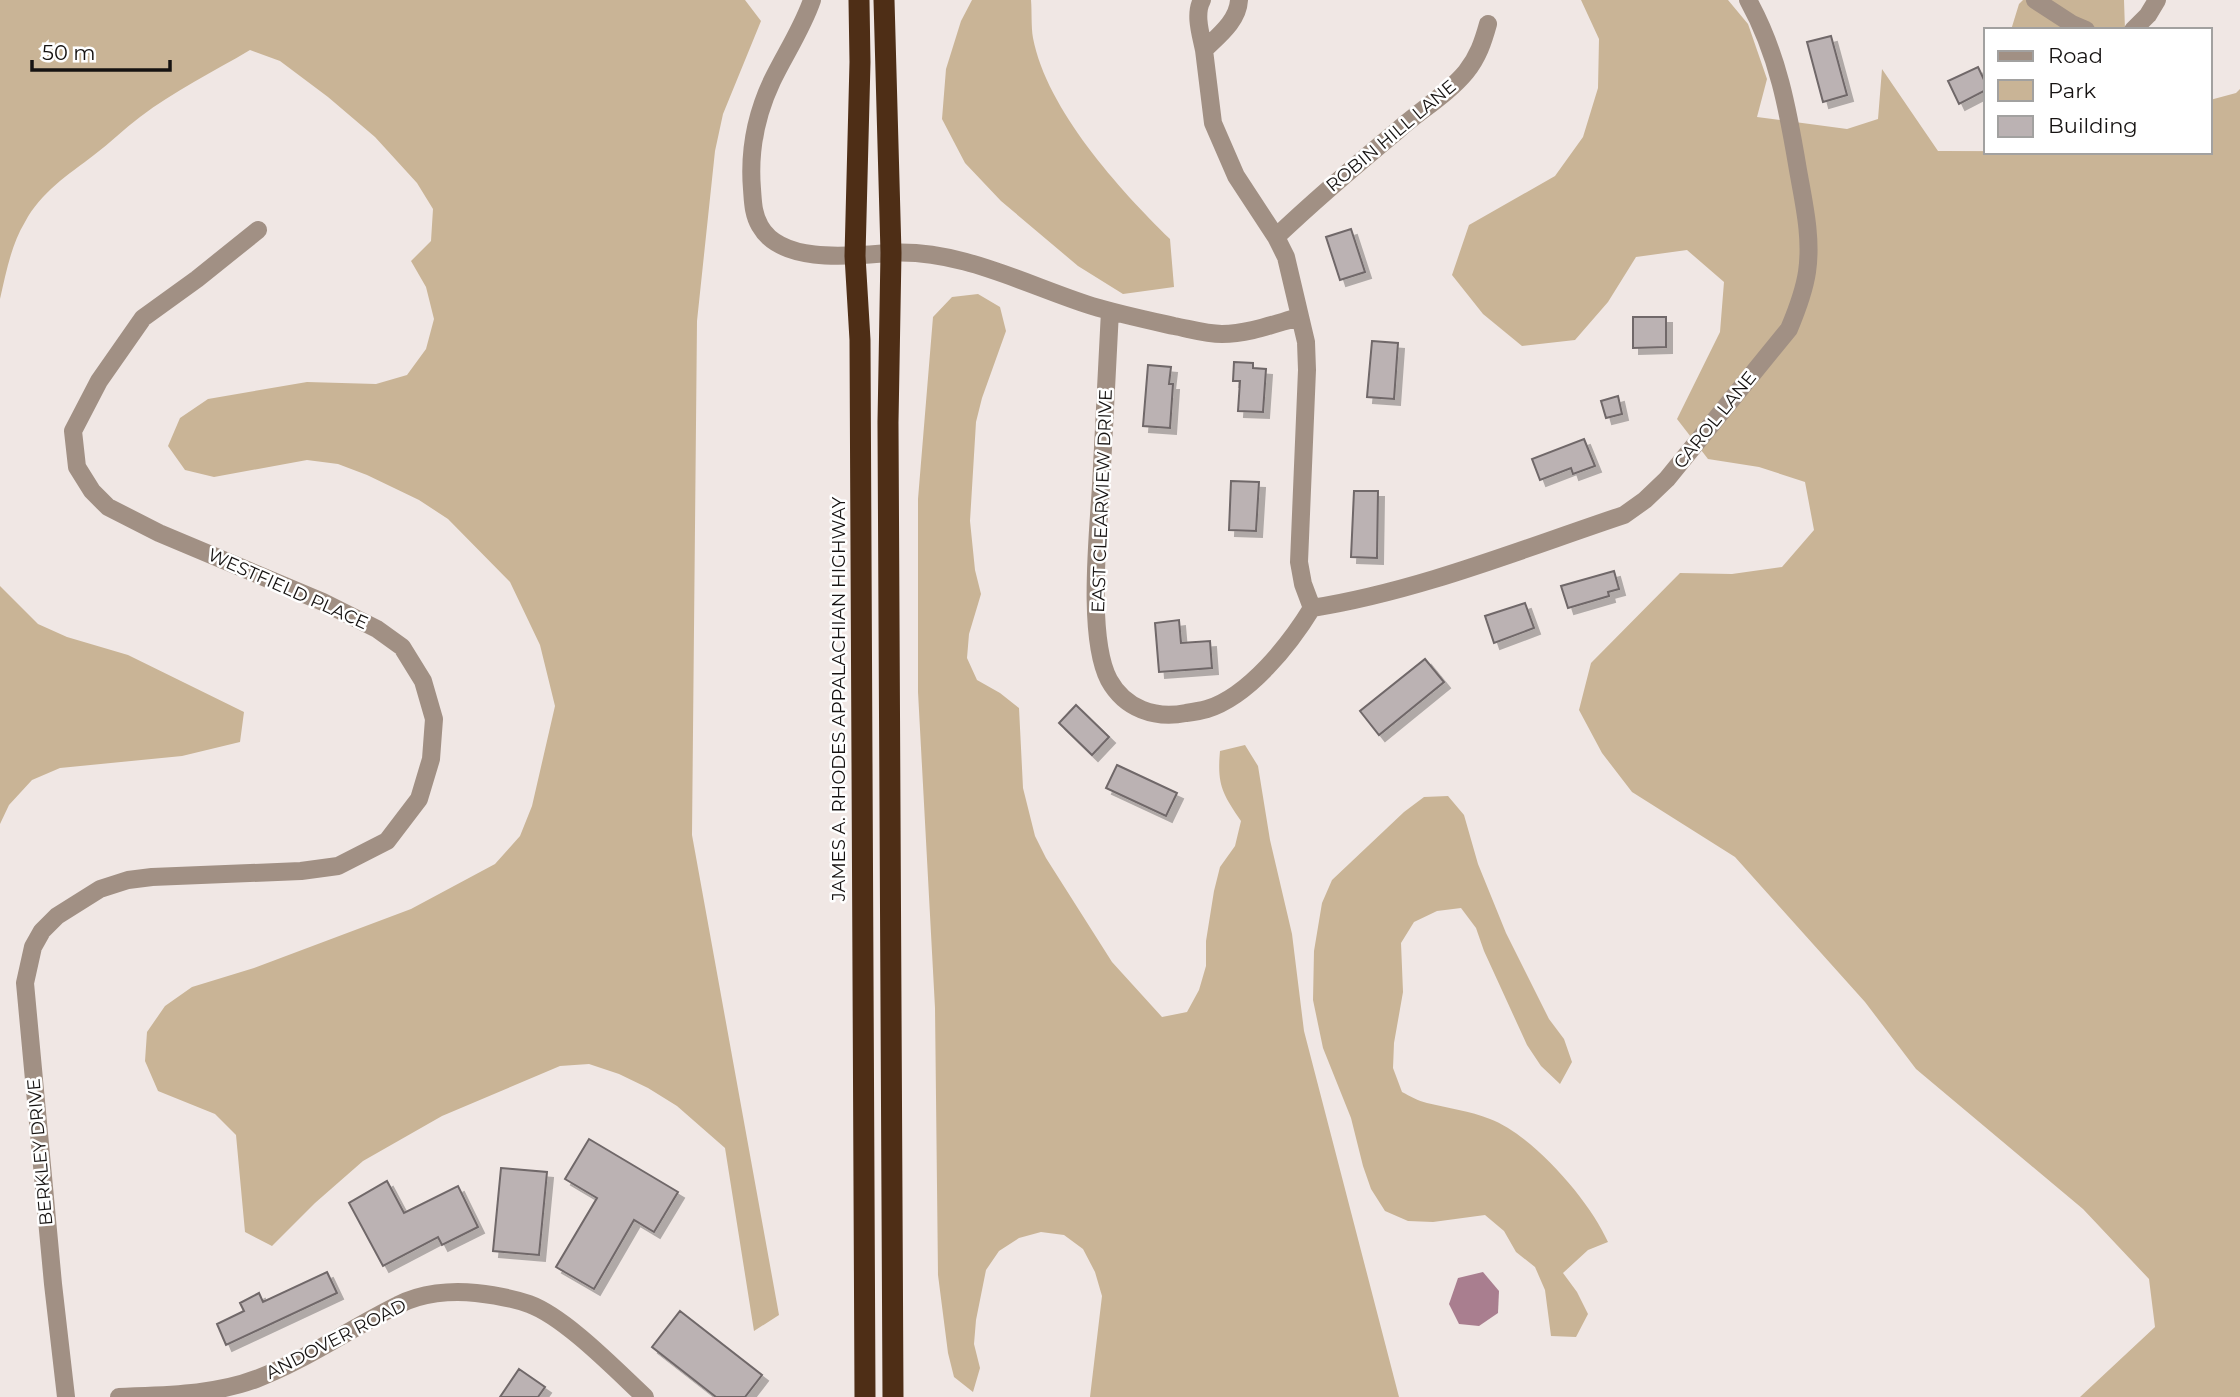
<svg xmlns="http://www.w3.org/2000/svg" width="2240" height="1397" viewBox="0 0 2240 1397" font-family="Montserrat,sans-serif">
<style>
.green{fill:#c9b496}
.water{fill:#a97e8f}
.building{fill:#bbb2b3;stroke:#706869;stroke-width:2;filter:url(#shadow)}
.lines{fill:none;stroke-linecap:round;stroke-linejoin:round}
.minor{stroke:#a19084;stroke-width:18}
.highway{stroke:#4e2e16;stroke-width:21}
.labels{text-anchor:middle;stroke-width:5;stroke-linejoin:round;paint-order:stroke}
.street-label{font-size:18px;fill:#161312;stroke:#fff}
</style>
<defs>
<filter id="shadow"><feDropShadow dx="6" dy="6" stdDeviation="0" flood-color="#0004"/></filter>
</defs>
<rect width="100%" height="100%" fill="#f0e7e4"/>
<path class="green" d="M0,0H745L761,21L723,114L715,151L697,321L692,835L779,1315L754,1331L725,1148L677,1106L648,1088L619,1074L589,1064L560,1066L442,1116L363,1161L315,1203L272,1246L245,1232L236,1135L215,1114L158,1091L145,1061L147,1032L165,1006L192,987L254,968L411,909L495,864L520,836L532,806L555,706L540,645L510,582L448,519L419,500L367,475L338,464L307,460L214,477L185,470L168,446L180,418L208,399L307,382L376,384L407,375L426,349L434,319L426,287L411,261L431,241L433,209L417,183L375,137L328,97L280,61L250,50C213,72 174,91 140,117C124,129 110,143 94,155C68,175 41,192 25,222C11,245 6,273 0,299Z
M972,0H1031C1032,12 1031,26 1033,38C1047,110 1119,189 1170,239L1174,287L1123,294L1078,266L1001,201L965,163L942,119L946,69L961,21Z
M1581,0H1728L1748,24L1767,79L1757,117L1847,129L1878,119L1882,69L1938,151L2210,152V100L2236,93L2240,89V1397H2080L2155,1327L2149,1279L2083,1209L1916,1069L1865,1002L1735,857L1632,792L1602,753L1579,710L1591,663L1680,573L1732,574L1782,567L1814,530L1805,482L1759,467L1708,459L1677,419L1720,332L1724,282L1687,250L1636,257L1608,302L1575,340L1522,346L1483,314L1452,275L1469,225L1555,176L1583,137L1598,88L1599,39Z
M2023,0H2124L2125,30H2011L2019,4Z
M978,294L1000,307L1006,331L982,398L976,422L970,521L975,570L981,594L969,634L967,658L977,680L1000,693L1019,708L1023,788L1035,836L1046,858L1112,962L1162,1017L1187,1012L1199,990L1206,966V941L1214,891L1220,867L1235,846L1241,821C1222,793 1217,785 1220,751L1245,745L1258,766L1270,840L1292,934L1304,1031L1399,1397H1090L1102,1296L1095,1272L1083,1249L1064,1235L1041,1232L1019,1238L999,1251L986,1270L976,1320L974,1344L980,1368L973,1392L954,1377L948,1353L938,1275L935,1008L918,692V499L933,317L952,297Z
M0,586L38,624L67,637L128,655L244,712L240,742L182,756L60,768L32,780L9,805L0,824Z
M1448,796L1464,815L1478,864L1506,933L1549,1019L1564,1039L1572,1062L1560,1084L1541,1066L1527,1045L1484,951L1476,928L1461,908L1437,911L1414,922L1401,943L1403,992L1394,1043L1393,1068L1402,1092C1410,1096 1418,1101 1427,1103C1448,1108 1470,1111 1490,1119C1533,1135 1590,1201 1608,1242L1588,1250L1563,1273L1577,1292L1588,1314L1576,1337L1551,1336L1545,1290L1535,1267L1516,1252L1504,1231L1485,1215L1433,1222L1408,1221L1385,1211L1371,1189L1363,1166L1351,1118L1323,1048L1313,1000L1314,951L1322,903L1332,880L1404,812L1424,797Z"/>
<path class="water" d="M1483,1272L1499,1291L1498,1313L1479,1326L1459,1324L1449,1304L1458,1278Z"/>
<path class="building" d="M1831,36L1847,95L1823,102L1807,42Z
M1978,67L1986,84V90L1959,104L1948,81Z
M1351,229L1365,272L1340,280L1326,237Z
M1633,317H1666V347L1633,348Z
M1372,341L1398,343L1394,399L1367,397Z
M1234,362L1253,363V368L1266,369L1263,412L1238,411L1240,381H1233Z
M1148,365L1171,367L1169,384H1173L1170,428L1143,426Z
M1618,396L1622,414L1606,418L1601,401Z
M1584,439L1595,466L1573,474L1571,468L1540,480L1532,459Z
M1231,481L1259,482L1256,531L1229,530Z
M1354,491H1378L1377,558L1351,557Z
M1614,571L1619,589L1608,592L1609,596L1568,608L1561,586Z
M1525,603L1534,628L1494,643L1485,616Z
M1179,620L1181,643L1210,641L1212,668L1159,672L1155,623Z
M1425,659L1444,682L1379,735L1360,711Z
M1076,705L1109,737L1092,755L1059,723Z
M1117,765L1177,793L1166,816L1106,788Z
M589,1139L678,1192L654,1232L634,1220L594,1289L556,1267L597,1198L565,1179Z
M501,1168L547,1172L539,1255L493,1251Z
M387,1181L404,1213L458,1186L478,1227L442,1245L438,1237L383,1266L349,1203Z
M327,1272L337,1293L226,1345L217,1324L244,1311L240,1303L259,1293L263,1302Z
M680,1311L762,1375L745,1397H716L652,1347Z
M519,1369L545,1387L538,1397H500Z"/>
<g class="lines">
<path class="minor" d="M812,0C802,29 785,54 772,81C756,115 749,153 752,189C753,202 753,214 760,226C781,264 851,256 888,253C959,248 1026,285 1092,306C1119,314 1147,320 1174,326C1190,329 1206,334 1222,334C1248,334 1274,324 1299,317
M1202,0C1194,14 1201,35 1204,50C1218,36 1238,21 1239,0
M2035,0L2072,24L2086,30
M2133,30L2148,15L2157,0
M1204,50L1213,123L1236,176L1276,237L1286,257L1306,342L1307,370L1299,562L1303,584L1312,608
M1276,237C1315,200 1356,165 1397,131C1419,111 1447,95 1466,72C1478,57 1483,42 1488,24
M1110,311C1107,369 1104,427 1101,486C1098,535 1087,638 1109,680C1125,709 1155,719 1186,713C1193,712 1200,711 1207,709C1249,696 1290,644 1312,608
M1312,608C1419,591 1522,549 1624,515L1645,500L1667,479L1789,329C1797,310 1804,292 1807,272C1812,238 1804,204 1798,170C1788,110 1778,54 1748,0
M66,1397L53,1284L25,983L33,947L42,931L57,916L100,889L128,880L152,877L301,871L338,866L387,841L419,799L431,759L434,719L423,681L402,647L377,629L323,602L159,533L108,507L92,491L77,467L73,431L99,381L143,318L197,279L258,230
M119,1397C163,1395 215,1395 256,1379C306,1360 351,1328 398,1305C421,1293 451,1290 476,1293C494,1295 512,1298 529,1304C565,1317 616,1370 645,1397"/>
<path class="highway" d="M859,0L860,62L855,256L860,340L865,1397
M884,0L891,253L888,422L893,1397"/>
</g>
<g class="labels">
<g class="street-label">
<text transform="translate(1391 136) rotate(-40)" y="6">ROBIN HILL LANE</text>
<text transform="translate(1715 420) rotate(-51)" y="6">CAROL LANE</text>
<text transform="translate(1102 501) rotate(-88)" y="6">EAST CLEARVIEW DRIVE</text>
<text transform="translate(288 589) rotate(24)" y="6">WESTFIELD PLACE</text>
<text transform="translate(839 699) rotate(-90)" y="6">JAMES A. RHODES APPALACHIAN HIGHWAY</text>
<text transform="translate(40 1152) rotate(-95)" y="6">BERKLEY DRIVE</text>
<text transform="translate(336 1339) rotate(-27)" y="6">ANDOVER ROAD</text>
</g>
</g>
<rect x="1984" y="28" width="228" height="126" fill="#ffffff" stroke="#a2a1a0" stroke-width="2"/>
<rect x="1998" y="51" width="35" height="10" fill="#a19084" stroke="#a2a1a0" stroke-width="2"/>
<text x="2048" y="63" font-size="21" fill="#161312">Road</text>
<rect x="1998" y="80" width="35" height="21" fill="#c9b496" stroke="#a2a1a0" stroke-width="2"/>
<text x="2048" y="98" font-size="21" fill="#161312">Park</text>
<rect x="1998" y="116" width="35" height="21" fill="#bbb2b3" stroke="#a2a1a0" stroke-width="2"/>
<text x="2048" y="133" font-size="21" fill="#161312">Building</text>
<path d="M32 60v10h138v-10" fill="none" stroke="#161312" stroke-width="3.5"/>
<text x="42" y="60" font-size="21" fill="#161312" stroke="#ffffff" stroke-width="5" paint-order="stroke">50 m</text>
</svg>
